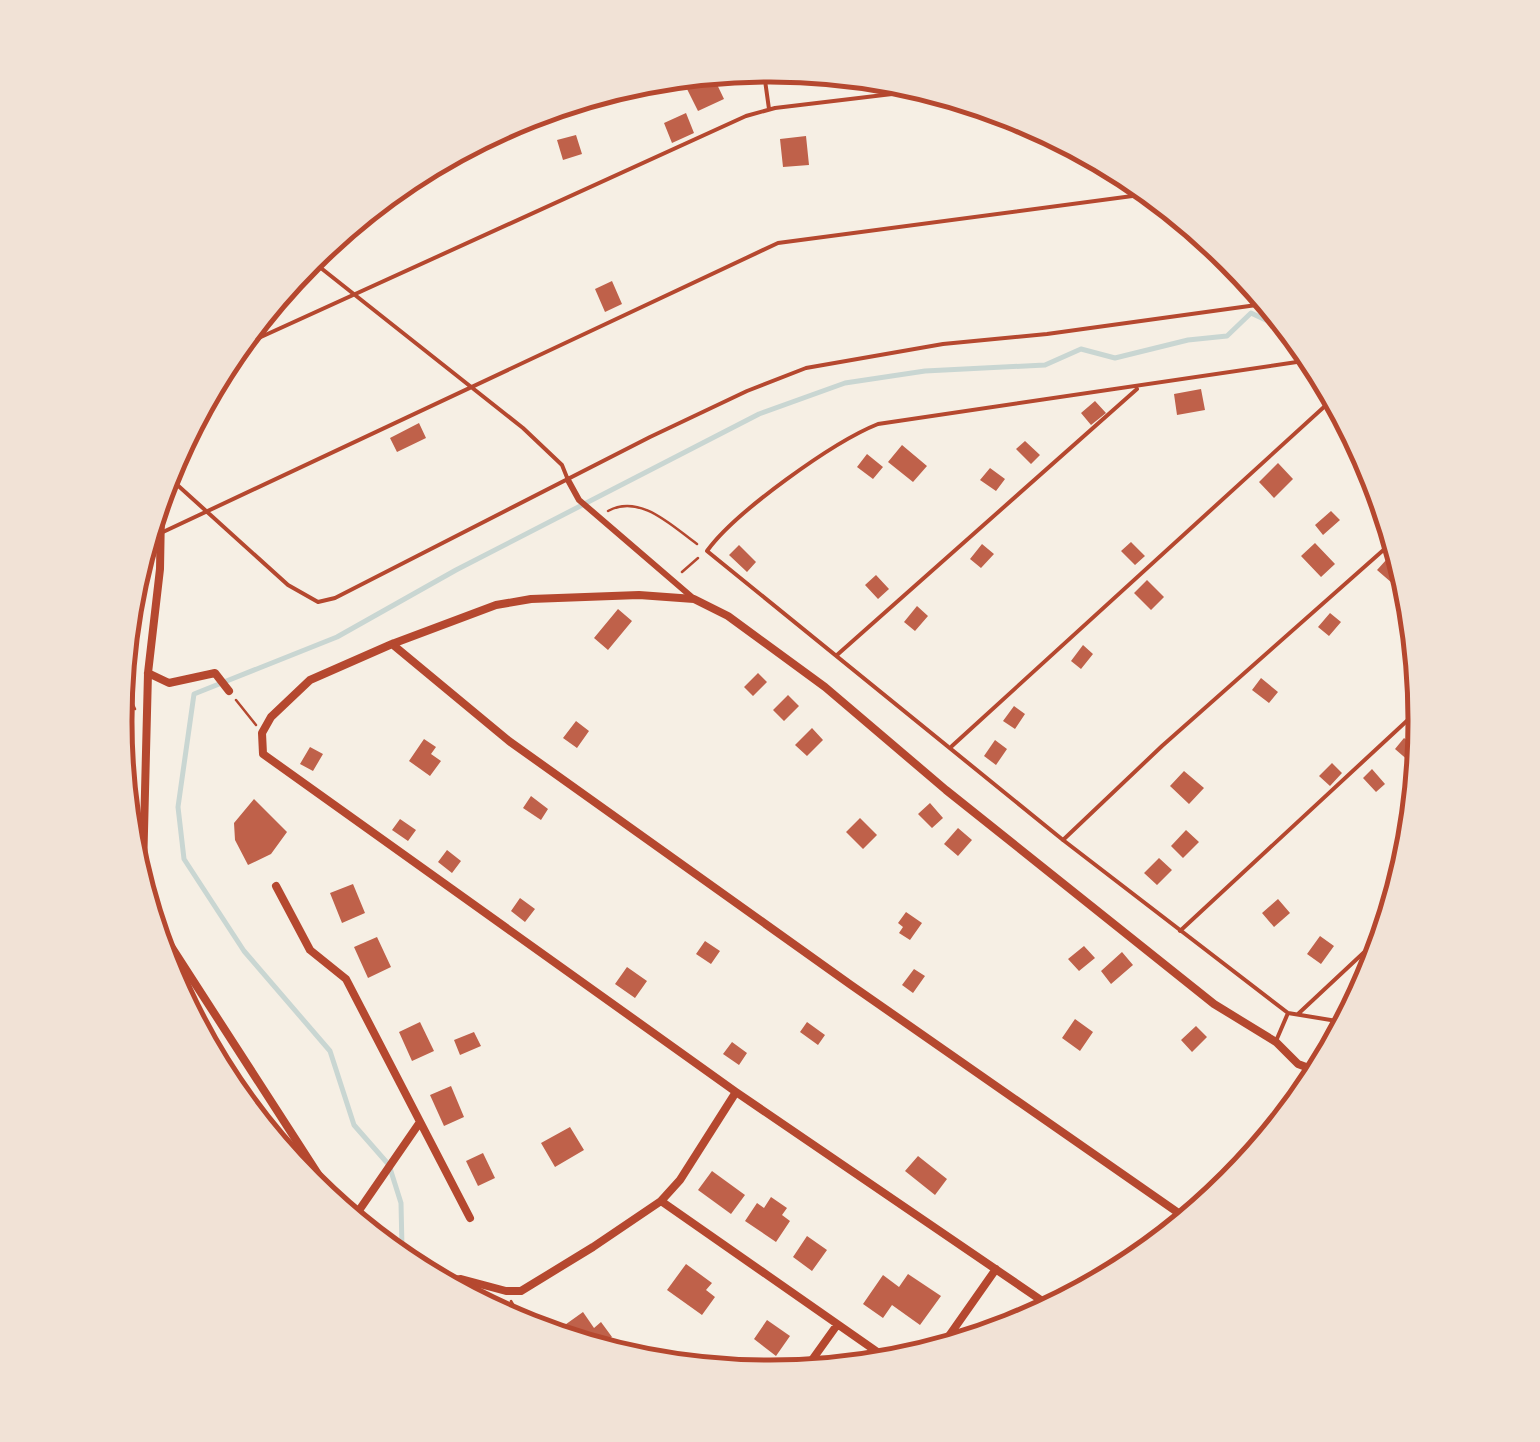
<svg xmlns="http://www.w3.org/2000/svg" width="1540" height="1442" viewBox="0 0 1540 1442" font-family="'IBM Plex Sans',sans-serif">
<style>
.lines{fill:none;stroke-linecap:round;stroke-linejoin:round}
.stream{stroke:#c9d6d2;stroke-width:5}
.building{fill:#bf614a}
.path{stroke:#b5482f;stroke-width:2.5}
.service{stroke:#b5482f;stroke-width:4}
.pedestrian{stroke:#b5482f;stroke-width:6}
.minor{stroke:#b5482f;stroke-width:8}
.rim{fill:none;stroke:#b5482f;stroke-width:5}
</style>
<rect width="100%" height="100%" fill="#f6efe4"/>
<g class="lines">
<path class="stream" d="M393,1256L402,1248L401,1203L389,1165L354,1125L330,1051L244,951L184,859L178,807L194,694L337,637L456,570L759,414L845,383L925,371L1045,365L1081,349L1115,358L1188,340L1227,336L1251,313L1268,321L1284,318"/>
</g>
<path class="building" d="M712,74L724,99L698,111L686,87Z
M686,113L694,133L672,143L664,123Z
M576,135L582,154L563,160L557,140Z
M806,136L809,165L783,167L780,139Z
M612,281L622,304L605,312L595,289Z
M1201,389L1205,410L1177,415L1174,394Z
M1095,401L1106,413L1091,425L1081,413Z
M419,423L426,438L397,452L390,438Z
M1025,441L1040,455L1031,464L1016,449Z
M902,445L927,466L913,482L888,462Z
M867,454L883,467L873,479L857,467Z
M1278,463L1293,479L1274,498L1259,482Z
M990,468L1005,479L996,491L980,480Z
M1331,511L1340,520L1323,535L1315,525Z
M1131,542L1145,556L1135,565L1121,551Z
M1315,543L1335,564L1321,577L1301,556Z
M982,544L994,554L981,568L970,559Z
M739,545L756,562L747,572L729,555Z
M1387,559L1402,572L1392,583L1377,570Z
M876,575L889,589L878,599L865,585Z
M1147,580L1164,597L1151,610L1134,593Z
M917,606L928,616L915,631L904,622Z
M618,609L632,621L608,650L594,638Z
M1330,613L1341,622L1329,636L1318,627Z
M1083,645L1093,654L1081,669L1071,661Z
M758,673L767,682L753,696L744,687Z
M1261,678L1278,692L1269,703L1252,690Z
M788,695L799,706L784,721L773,710Z
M1014,706L1025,714L1015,729L1003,721Z
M576,721L589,731L577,748L563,738Z
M812,728L823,740L807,756L795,745Z
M1404,738L1420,750L1410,762L1395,749Z
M424,739L436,747L431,754L441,761L430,776L409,761Z
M995,740L1007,749L996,765L984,756Z
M310,747L323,754L313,771L300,764Z
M1332,763L1342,773L1330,786L1319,776Z
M1372,769L1385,784L1376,792L1363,778Z
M1184,771L1204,788L1189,804L1170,786Z
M531,796L548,809L541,820L523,808Z
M254,799L287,832L271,854L248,865L235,840L234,823Z
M930,803L943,818L932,828L918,814Z
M860,818L877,835L863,849L846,832Z
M400,819L416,830L408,841L392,830Z
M958,828L972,840L958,856L944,844Z
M1186,830L1199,842L1183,858L1171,846Z
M447,850L461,861L452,873L438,862Z
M1159,858L1172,870L1157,885L1144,873Z
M353,884L365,913L342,923L330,893Z
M520,898L535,909L525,922L511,911Z
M1278,899L1290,913L1274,927L1262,913Z
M906,912L922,923L910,940L899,933L903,927L898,923Z
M1320,936L1334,946L1321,964L1307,954Z
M377,937L391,967L368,978L354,947Z
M705,941L720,951L711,964L696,954Z
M1084,946L1095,958L1079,971L1068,959Z
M1122,952L1133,965L1111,984L1101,971Z
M627,967L647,981L635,998L615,984Z
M914,969L925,976L913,993L902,985Z
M1075,1019L1093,1032L1080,1051L1062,1038Z
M420,1022L434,1051L412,1061L399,1032Z
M807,1022L825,1035L818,1045L800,1032Z
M1196,1026L1207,1037L1192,1052L1181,1040Z
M474,1032L481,1046L460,1055L454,1040Z
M732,1042L747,1053L739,1065L723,1054Z
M451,1086L464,1117L444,1126L430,1095Z
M570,1127L584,1150L555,1167L541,1143Z
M483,1153L495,1178L478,1186L466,1161Z
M918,1156L947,1179L935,1195L905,1171Z
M712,1171L745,1195L731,1214L698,1190Z
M771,1197L787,1208L782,1215L790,1221L776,1242L745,1221L757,1203L764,1208Z
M807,1236L827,1250L812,1271L793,1257Z
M686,1264L712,1283L706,1290L715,1297L702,1315L667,1290Z
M908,1274L941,1296L920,1325L892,1305L883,1318L863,1304L883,1275L899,1287Z
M583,1312L594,1328L601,1322L612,1337L594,1350L574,1344L562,1327Z
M767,1320L790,1336L776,1356L754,1339Z"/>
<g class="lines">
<path class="path" d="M608,511C640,493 673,527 697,544
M682,572L698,558
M119,674L135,709
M236,700L256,725
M511,1301L528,1330"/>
<path class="service" d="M763,66L769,109
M307,257L523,428L562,465L568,480
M228,352L746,116L775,108L934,89
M1317,359L878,424C833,442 735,512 707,551L1063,840L1288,1013L1349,1023
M163,472L288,585L318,602L335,598L650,437L747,391L806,368L943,344L1047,334L1271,303
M163,532L778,243L1155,193
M837,655L1137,389
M952,746L1336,396
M1063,840L1162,746L1397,538
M140,893L156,920
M1180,931L1424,705
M1298,1014L1389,929
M1276,1041L1288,1013"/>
<path class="pedestrian" d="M568,480L579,500L693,598"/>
<path class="minor" d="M156,497L161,512L160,569L148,673L143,871L165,937L347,1219
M392,644L509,741L851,985L1190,1221
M148,673L169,683L215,673L229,691
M276,886L310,950L346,979L470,1218
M661,1201L896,1365
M351,1222L420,1122
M435,1282L461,1279L506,1291H521L593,1247L661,1201L680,1180L736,1092
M1054,1309L736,1092L263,754L262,733L271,717L310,680L392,644L496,605L531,599L639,595L694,599L728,616L825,687L946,790L1214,1004L1276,1042L1298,1064L1322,1073
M937,1353L996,1269
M802,1374L837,1325"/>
</g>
<path d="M0 0H1540V1442H0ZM770 82H770A638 638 0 0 1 1408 720V722A638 638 0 0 1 770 1360H770A638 638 0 0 1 132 722V720A638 638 0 0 1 770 82Z" fill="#f1e2d6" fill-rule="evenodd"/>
<path class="rim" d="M770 82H770A638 638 0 0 1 1408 720V722A638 638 0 0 1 770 1360H770A638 638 0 0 1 132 722V720A638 638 0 0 1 770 82Z"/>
</svg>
